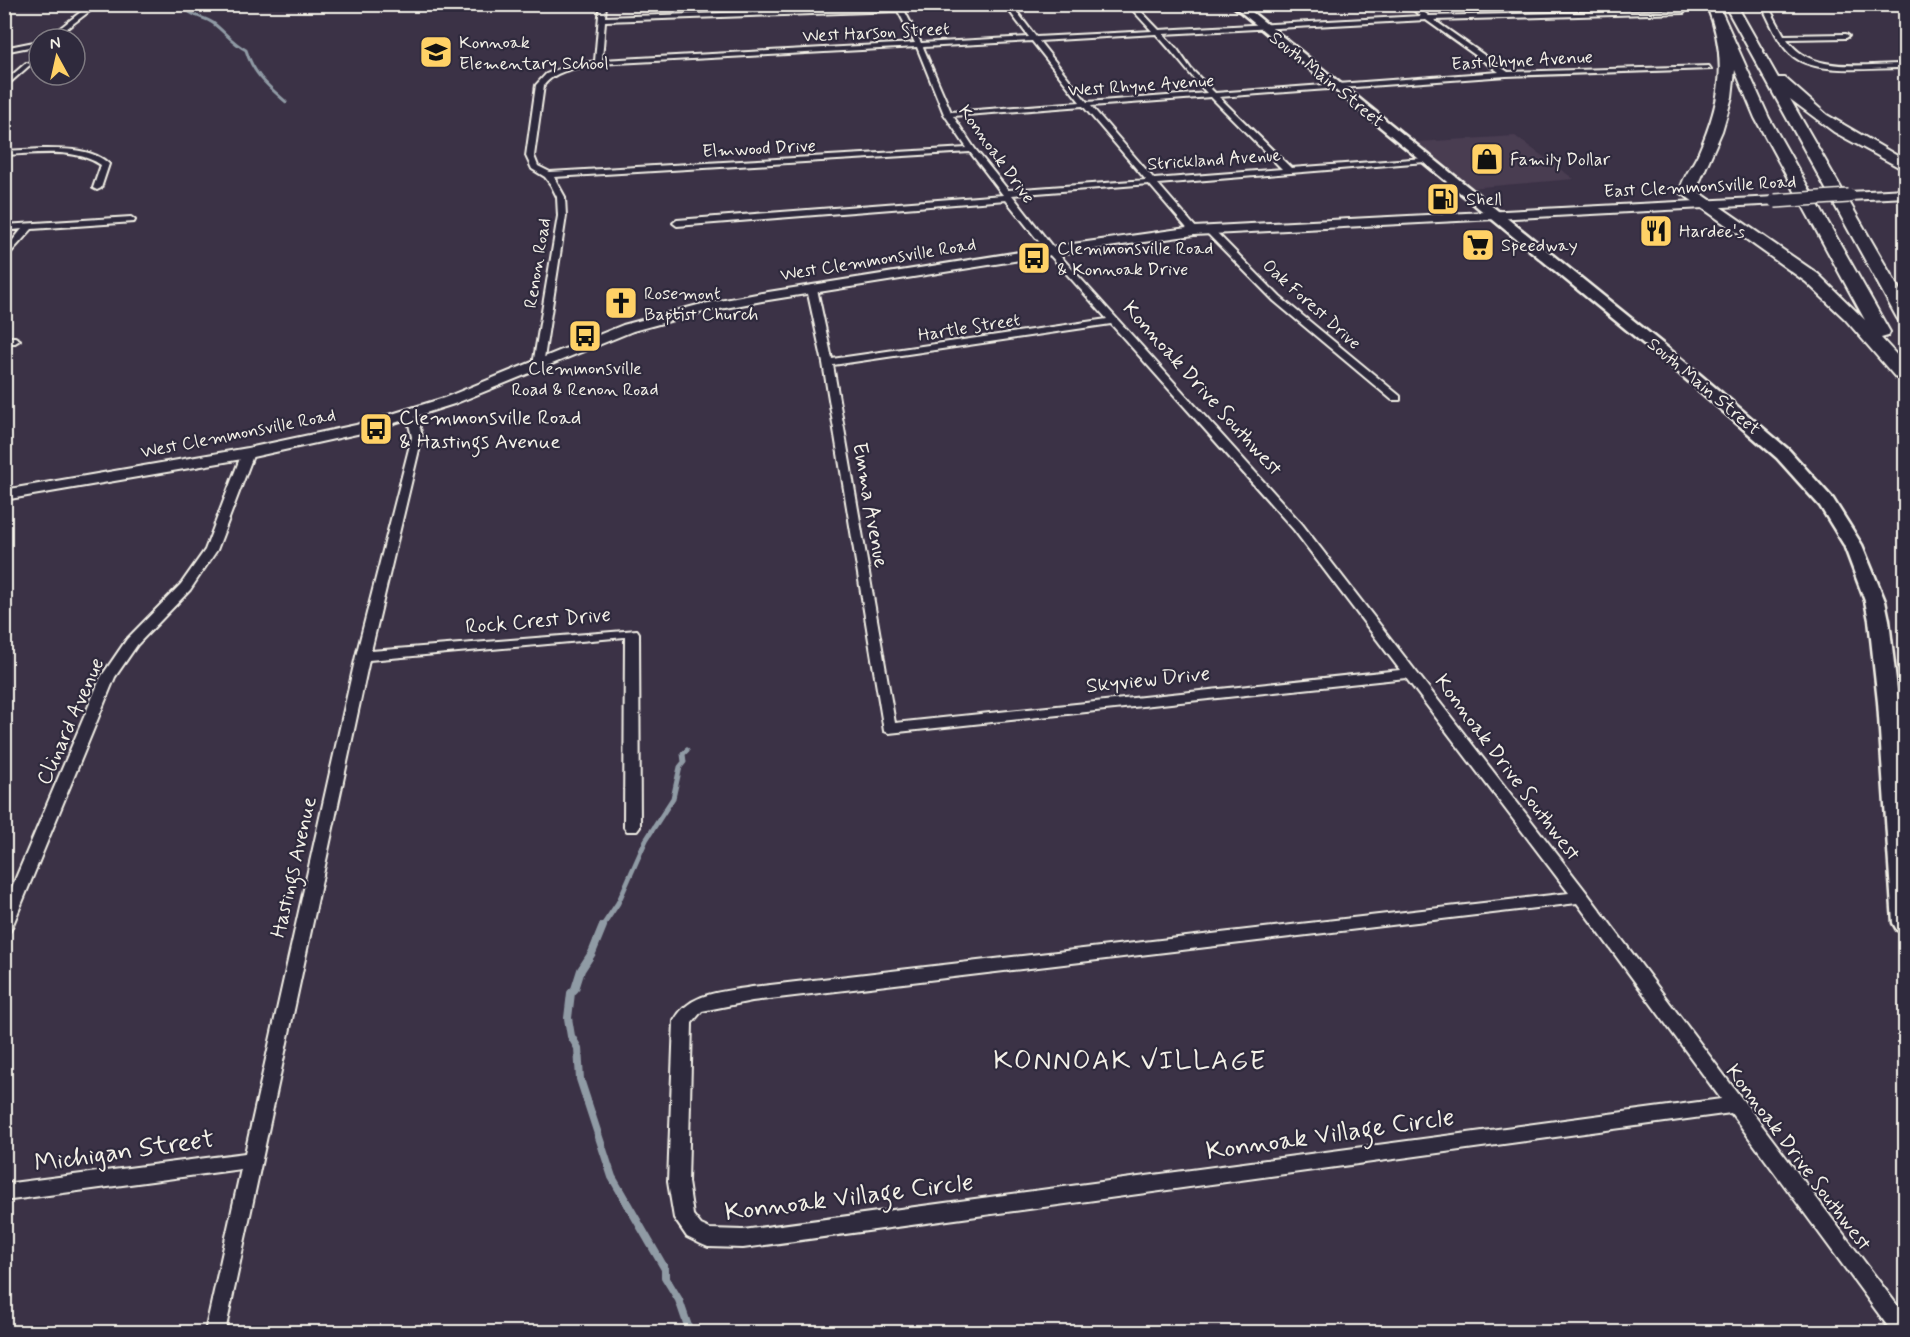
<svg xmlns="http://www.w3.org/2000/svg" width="1910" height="1337" viewBox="0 0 1910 1337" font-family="Mynerve,sans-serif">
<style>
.built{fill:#493c51}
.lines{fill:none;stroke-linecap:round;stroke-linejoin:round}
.stream-far2{stroke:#909ba5;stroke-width:3}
.stream-far1{stroke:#909ba5;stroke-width:5}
.stream{stroke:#909ba5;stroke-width:8}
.street-casing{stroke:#f4f1e8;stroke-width:4}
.secondary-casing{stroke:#f4f1e8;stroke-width:4}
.primary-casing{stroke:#f4f1e8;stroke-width:5}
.highway-casing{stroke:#f4f1e8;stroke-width:4}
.street{fill:#2f2a3d;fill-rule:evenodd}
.secondary{fill:#2f2a3d;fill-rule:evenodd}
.primary{fill:#2f2a3d;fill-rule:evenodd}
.highway{fill:#2f2a3d;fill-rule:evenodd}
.secondary-bridge-casing{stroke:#f4f1e8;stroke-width:16;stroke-linecap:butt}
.secondary-bridge{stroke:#2f2a3d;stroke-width:13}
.labels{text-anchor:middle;stroke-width:4.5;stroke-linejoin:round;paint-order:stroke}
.far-street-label{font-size:18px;fill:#f4f1e8;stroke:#2f2a3d}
.far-poi-label{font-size:18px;fill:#f4f1e8;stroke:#2f2a3d;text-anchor:start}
.street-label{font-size:21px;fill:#f4f1e8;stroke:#2f2a3d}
.poi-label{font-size:21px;fill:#f4f1e8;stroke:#2f2a3d;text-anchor:start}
.near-street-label{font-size:26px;fill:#f4f1e8;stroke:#2f2a3d}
.near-neighbourhood-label{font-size:27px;letter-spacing:1.5px;fill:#f4f1e8;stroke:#2f2a3d}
</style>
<rect width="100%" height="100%" fill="#3b3246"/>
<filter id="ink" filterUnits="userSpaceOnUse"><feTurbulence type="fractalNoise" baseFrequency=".0167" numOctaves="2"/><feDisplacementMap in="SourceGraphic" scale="12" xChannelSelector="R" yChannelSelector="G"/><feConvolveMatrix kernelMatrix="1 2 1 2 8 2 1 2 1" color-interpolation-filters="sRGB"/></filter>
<g filter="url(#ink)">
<path class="built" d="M1515,136L1574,179L1470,188L1417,142Z"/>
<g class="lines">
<path class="stream-far2" d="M187,4V10C194,17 205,17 213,23C225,32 232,43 246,50C253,74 268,86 286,102"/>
<path class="stream-far1" d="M602,927L618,903L646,840L673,798L680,767L684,762L683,754L687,750"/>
<path class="stream" d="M603,926L592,953L581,970L575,989L571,993L568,1018L571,1036L578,1048L580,1079L612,1177L665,1269V1277L679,1300L690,1332"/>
<g class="street-casing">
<path id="street" d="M91,4H99L53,39H46Z
M600,4H606L605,17L897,7L895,4H901L921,43L1029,37L1004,4H1011L1036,37L1152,31L1127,4H1134L1159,30L1421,16L1405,4H1413L1429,16L1686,10L1684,13L1434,20L1508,72L1709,66L1711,69L1506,76L1219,97L1291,168L1425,158L1429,160L1425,162L1158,184L1197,229V233H1191L1149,184L1012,195L1054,249L1302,524L1587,893L1906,1317V1332H1892L1731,1113L743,1248L708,1247L701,1244L687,1237L674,1218L668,1182L674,1021C689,992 723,992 752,987L1569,893L1406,678L889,733L884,731L823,363L807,289L812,286L817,289L832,359L1107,319L1048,253L1006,200L677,226L673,223L677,220L1003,195L970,152L554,177L565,197L566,216L543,365L542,367H534L533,365L558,216L557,197L551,185L545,177L532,169L526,156L536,85L546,74L564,67L595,61ZM898,11L915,43L602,60L605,21ZM1426,20L1499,72L1215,93L1191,69L1177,49L1163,34ZM1156,34C1174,53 1189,74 1207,93L1087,102L1039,41ZM1032,41L1080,102L951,112L923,47ZM917,47L944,114L967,148L550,172L538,166L534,156L544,85C557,69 578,68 598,64ZM1211,97L1282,169L1154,179L1091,106ZM1083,106L1146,180L1008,190L975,149L953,116ZM1111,324L1294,530L1400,670L895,723L833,365ZM1577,903L1721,1099L743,1230L710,1229L701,1225L693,1215L688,1182L692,1023L702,1011L752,1001Z
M1761,4H1767L1784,35L1846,34L1849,36L1846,38L1787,39C1811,76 1867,63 1906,64V68C1875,67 1819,76 1794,57C1778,45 1770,21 1761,4Z
M39,41V45L4,52V48Z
M26,63L31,64L4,88V82Z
M42,149C64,149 92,148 109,164L101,188L97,190L93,188L101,165C74,147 35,154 4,155V151Z
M131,217L135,220L134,222L32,229L4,260V251L22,229L4,231V225Z
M1206,228H1212L1280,297L1400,396V400H1392L1274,301L1206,232Z
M4,337H15L20,340L15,343H4Z
M406,412C418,416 420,426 422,437L371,651L637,630L639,633L640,827L637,831H627L624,827L625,637L369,660L225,1332H205L241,1169L4,1201V1184L245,1153L356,656L412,437L409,424L401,415Z
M248,450L254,453L217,550L190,590L137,645L115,677L12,927L10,931L4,933V906L101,677L127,639L181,584L205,550L242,453Z
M1889,698L1906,701V710L1884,705L1882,702L1884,699Z"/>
</g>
<g class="secondary-casing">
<path id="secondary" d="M1906,189V197L1849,200L1843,196L1849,192Z
M1775,197L1781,201L1779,204L1194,235L1051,255L762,301L699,313L633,331L454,404L366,432L248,458L4,500V490L248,448L356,425L444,398L623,325L698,305L762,293L1051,247L1194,227Z"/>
</g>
<g class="primary-casing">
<path id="primary" d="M1231,4H1242L1685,362L1789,450L1833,499L1862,545L1885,601L1889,620L1906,769V932L1897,930L1893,923L1878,702L1869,620L1865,601L1844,545L1820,506L1777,458L1673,368Z"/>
</g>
<g class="highway-casing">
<path id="highway" d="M1706,4H1718L1769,118L1890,332L1888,336L1881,338L1906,365V379L1896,378L1845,319L1806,282L1680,192C1681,180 1693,165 1698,154C1721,102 1729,58 1706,4ZM1735,70L1755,118L1865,320L1818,274L1696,190L1722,131L1732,97Z
M1724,4H1736L1778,78H1785L1827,115L1906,161V171L1834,132L1790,99L1906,301V323L1900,322L1897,318Z"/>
</g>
<use href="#street" class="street"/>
<use href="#secondary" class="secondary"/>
<use href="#primary" class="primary"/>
<use href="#highway" class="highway"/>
<g class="secondary-bridge-casing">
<path id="secondary-bridge" d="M1775,201L1849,196"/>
</g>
<use href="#secondary-bridge" class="secondary-bridge"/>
</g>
</g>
<defs>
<g id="school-square" transform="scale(1.725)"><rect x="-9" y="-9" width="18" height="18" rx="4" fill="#ffd166" stroke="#2f2a3d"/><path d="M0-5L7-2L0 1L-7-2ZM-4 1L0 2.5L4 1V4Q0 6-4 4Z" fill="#111"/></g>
<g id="shop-square" transform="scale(1.725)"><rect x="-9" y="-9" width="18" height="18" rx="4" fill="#ffd166" stroke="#2f2a3d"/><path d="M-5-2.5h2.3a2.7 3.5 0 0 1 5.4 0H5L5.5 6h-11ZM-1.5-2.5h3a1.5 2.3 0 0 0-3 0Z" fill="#111"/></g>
<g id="fuel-square" transform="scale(1.725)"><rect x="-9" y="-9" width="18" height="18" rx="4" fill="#ffd166" stroke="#2f2a3d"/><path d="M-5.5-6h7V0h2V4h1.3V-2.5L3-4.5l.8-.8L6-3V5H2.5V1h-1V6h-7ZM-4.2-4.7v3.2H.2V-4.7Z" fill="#111"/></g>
<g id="restaurant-square" transform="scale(1.725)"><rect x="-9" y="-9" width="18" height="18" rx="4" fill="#ffd166" stroke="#2f2a3d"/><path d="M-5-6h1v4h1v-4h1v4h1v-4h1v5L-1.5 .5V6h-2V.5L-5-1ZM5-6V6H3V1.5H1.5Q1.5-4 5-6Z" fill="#111"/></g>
<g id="supermarket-square" transform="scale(1.725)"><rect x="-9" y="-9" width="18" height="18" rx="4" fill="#ffd166" stroke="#2f2a3d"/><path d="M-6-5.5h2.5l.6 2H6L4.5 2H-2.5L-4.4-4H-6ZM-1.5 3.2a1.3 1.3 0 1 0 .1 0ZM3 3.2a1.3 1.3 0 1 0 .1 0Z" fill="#111"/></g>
<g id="bus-square" transform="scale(1.725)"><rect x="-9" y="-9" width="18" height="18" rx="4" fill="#ffd166" stroke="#2f2a3d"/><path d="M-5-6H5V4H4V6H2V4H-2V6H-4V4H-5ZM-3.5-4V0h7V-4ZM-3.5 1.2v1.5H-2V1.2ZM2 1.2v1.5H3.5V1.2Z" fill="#111"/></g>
<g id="church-square" transform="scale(1.725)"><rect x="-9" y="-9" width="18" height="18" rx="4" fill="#ffd166" stroke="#2f2a3d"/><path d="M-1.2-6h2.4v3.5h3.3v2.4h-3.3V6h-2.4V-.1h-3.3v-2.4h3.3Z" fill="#111"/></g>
</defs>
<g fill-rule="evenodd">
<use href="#school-square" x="436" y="52"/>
<use href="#shop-square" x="1487" y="159"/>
<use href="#fuel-square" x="1443" y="199"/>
<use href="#restaurant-square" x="1656" y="231"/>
<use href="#supermarket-square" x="1478" y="245"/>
<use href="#bus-square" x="1034" y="258"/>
<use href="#church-square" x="621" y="303"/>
<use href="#bus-square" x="585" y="336"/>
<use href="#bus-square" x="376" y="429"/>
</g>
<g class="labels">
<g class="far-street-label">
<text transform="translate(876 32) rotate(-3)" y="6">West Harson Street</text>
<text transform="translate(1522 60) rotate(-3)" y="6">East Rhyne Avenue</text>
<text transform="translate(1327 79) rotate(39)" y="6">South Main Street</text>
<text transform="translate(1141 85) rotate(-4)" y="6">West Rhyne Avenue</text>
<text transform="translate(759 148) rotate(-3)" y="6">Elmwood Drive</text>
<text transform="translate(997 154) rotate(54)" y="6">Konnoak Drive</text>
<text transform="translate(1214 159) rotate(-4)" y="6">Strickland Avenue</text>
<text transform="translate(1700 186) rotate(-3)" y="6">East Clemmonsville Road</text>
<text transform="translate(878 259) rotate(-9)" y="6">West Clemmonsville Road</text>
<text transform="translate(537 263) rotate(-81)" y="6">Renon Road</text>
<text transform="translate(1312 304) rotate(42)" y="6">Oak Forest Drive</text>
<text transform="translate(969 327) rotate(-9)" y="6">Hartle Street</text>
<text transform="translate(1704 386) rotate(40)" y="6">South Main Street</text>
<text transform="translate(238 433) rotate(-11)" y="6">West Clemmonsville Road</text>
</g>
<g class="far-poi-label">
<text x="459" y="48">Konnoak<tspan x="459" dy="21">Elementary School</tspan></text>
<text x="1510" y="165">Family Dollar</text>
<text x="1466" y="205">Shell</text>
<text x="1679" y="237">Hardee's</text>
<text x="1501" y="251">Speedway</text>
<text x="1057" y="254">Clemmonsville Road<tspan x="1057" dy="21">&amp; Konnoak Drive</tspan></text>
<text x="644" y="299">Rosemont<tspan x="644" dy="21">Baptist Church</tspan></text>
<text x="585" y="374" text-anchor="middle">Clemmonsville<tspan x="585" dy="21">Road &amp; Renon Road</tspan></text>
</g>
<g class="street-label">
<text transform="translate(1203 388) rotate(48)" y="7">Konnoak Drive Southwest</text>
<text transform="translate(871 505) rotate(80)" y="7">Emma Avenue</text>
<text transform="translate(538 620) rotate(-5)" y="7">Rock Crest Drive</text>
<text transform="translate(1148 679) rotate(-6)" y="7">Skyview Drive</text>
<text transform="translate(70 721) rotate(-66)" y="7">Clinard Avenue</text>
<text transform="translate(1508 767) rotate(53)" y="7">Konnoak Drive Southwest</text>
<text transform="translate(293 867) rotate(-77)" y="7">Hastings Avenue</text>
<text transform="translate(1799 1157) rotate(53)" y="7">Konnoak Drive Southwest</text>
</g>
<g class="poi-label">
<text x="399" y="424">Clemmonsville Road<tspan x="399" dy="24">&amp; Hastings Avenue</tspan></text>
</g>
<g class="near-street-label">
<text transform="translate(1330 1133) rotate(-8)" y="9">Konnoak Village Circle</text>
<text transform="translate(124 1150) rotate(-8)" y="9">Michigan Street</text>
<text transform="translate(849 1196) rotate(-7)" y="9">Konnoak Village Circle</text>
</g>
<g class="near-neighbourhood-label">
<text x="1130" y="1069">KONNOAK VILLAGE</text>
</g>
</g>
<rect width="1910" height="1337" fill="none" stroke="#2f2a3d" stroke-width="24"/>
<rect x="12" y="12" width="1886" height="1313" fill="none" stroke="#f4f1e8" stroke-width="2" filter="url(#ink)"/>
<g transform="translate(57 57) rotate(352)"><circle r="28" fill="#2f2a3d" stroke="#7e7a81" stroke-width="1.5"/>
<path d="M0-4.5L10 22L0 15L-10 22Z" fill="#ffd166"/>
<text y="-9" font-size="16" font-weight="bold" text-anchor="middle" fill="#f4f1e8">N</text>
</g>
</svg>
